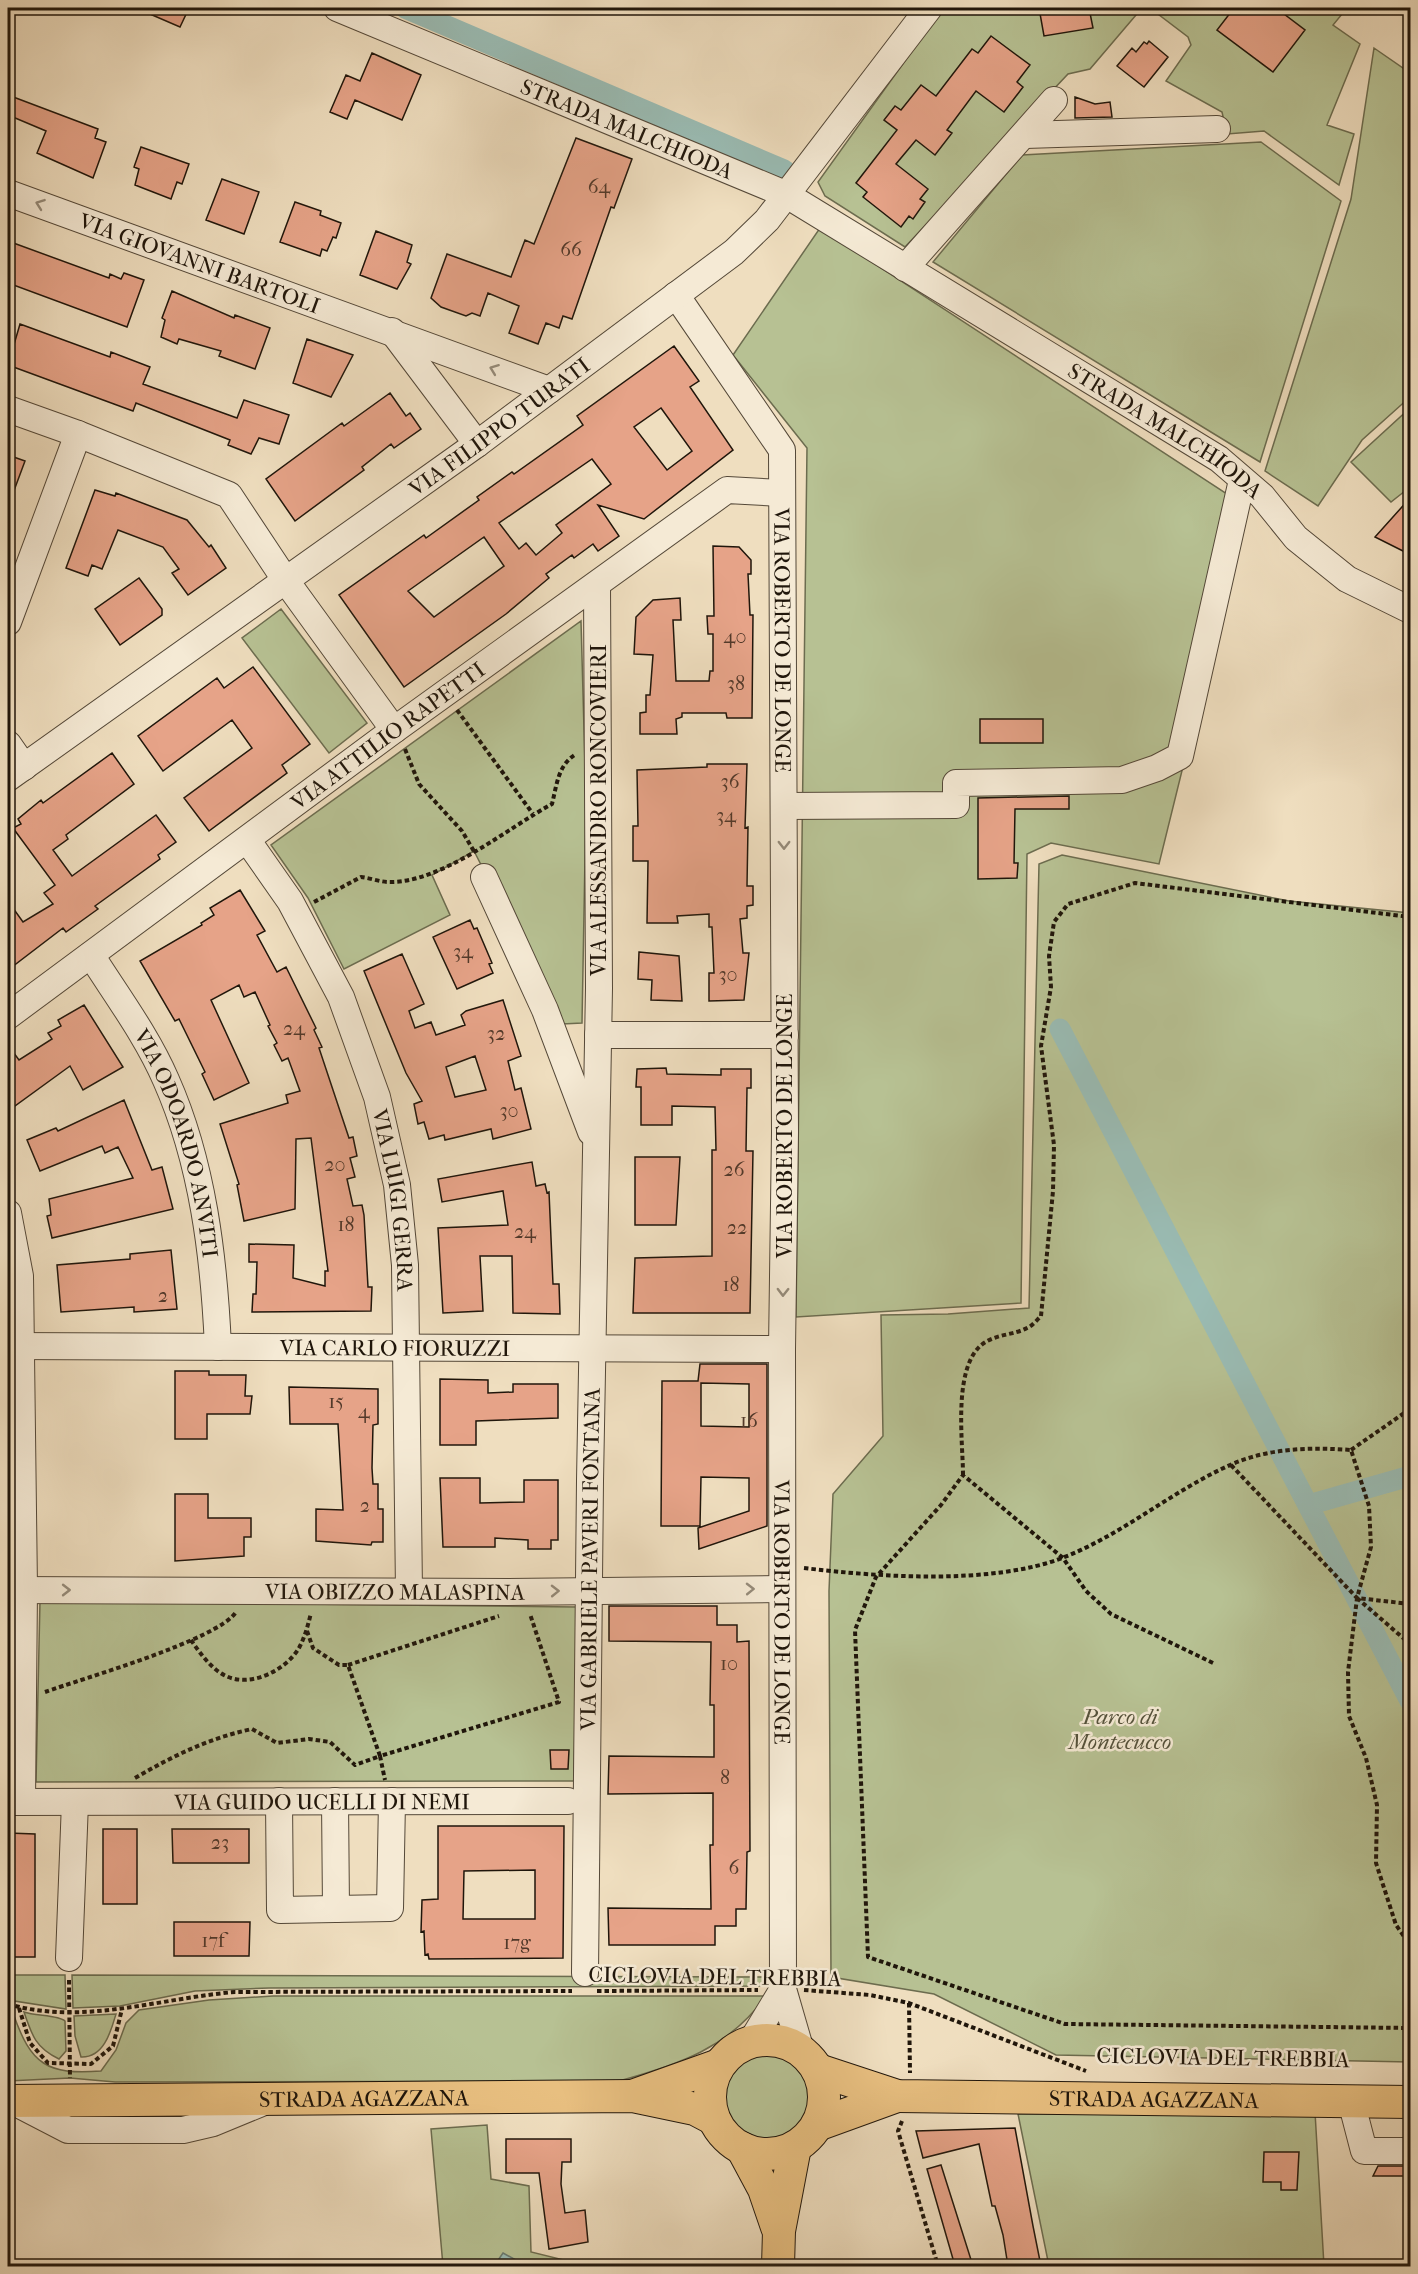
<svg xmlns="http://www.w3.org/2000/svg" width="1418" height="2274" viewBox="0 0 1418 2274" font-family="'IM FELL French Canon',serif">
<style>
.green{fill:#b7c193;stroke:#6c6c4f;stroke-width:1.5}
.water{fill:#9abcb4;stroke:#697a70;stroke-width:1.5}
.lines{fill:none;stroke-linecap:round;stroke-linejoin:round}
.canal{stroke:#9abcb4;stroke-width:21}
.building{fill:#e6a388;stroke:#20160b;stroke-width:1.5;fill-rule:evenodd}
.minor-casing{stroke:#544838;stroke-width:28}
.major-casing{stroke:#20160b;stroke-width:34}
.path{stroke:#20160b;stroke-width:4;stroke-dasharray:4.5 3;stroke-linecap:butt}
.minor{stroke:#f5ead5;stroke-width:26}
.major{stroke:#e8bf80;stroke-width:32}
.oneway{stroke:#958b7a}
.labels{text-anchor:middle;stroke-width:5;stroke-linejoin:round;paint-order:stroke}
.number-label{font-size:20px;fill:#52392a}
.street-label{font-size:22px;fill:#20160b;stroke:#f5ead5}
.park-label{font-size:22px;font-style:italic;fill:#55523b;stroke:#f5ead5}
</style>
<rect width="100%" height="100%" fill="#efdebf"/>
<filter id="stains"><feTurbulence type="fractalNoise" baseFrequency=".00333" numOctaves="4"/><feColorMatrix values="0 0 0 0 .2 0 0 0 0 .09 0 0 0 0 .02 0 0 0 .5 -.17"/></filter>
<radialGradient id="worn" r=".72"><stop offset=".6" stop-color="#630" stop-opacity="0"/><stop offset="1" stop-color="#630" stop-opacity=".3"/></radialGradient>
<path class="green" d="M943,8H1142L1090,69L1068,74L905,247L825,196L818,182Z
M1150,8H1347L1333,25L1360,44L1327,125L1354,134L1339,185L1264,131L1227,134L1222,112L1166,81L1191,45L1188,37Z
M1374,48L1410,73V397L1362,440L1318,506L1265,471L1351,199Z
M1261,142L1341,201L1260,462L933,262L1022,155Z
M820,228L1247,507L1159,864L1051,843L1027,854L1021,1303L796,1317L807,448L733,355Z
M1410,408V487L1391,502L1351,462Z
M281,609L367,723L329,753L242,638Z
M581,621L586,802L582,1023L562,1024L474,851L432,875L450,915L344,969L308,898L271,845Z
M1062,855L1289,901L1410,913V2062L1056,2055L934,1994L831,1977L829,1591L833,1494L883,1436L881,1315L948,1314L1029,1308L1039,864Z
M8,1402L10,1569H8Z
M40,1601L577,1607L574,1781L36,1782Z
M8,1975H65L66,2009L8,2000Z
M72,1975L764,1977V1986L269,1988L195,1991L120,2006L73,2008Z
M273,1996H766C729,2048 678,2065 619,2081L115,2082L70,2078L8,2081V2011L13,2013C31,2065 47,2075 101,2071L116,2050L126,2023L139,2010L209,2000Z
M24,2012C35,2016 59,2015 65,2021L66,2051L59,2059C36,2048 32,2036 24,2012Z
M116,2014C111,2031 104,2058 81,2057L75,2036L74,2016Z
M722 2097a45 45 0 1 1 90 0a45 45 0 1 1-90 0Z
M1315,2112L1324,2266H1049L1018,2114Z
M487,2125L491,2179L529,2186L531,2252L564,2260L565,2266H443L431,2129Z"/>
<path class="water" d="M503,2253L525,2265L494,2266Z"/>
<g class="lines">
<path class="canal" d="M405,8L784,170
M1060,1029L1410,1701
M1308,1505L1410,1476"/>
</g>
<path class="building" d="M136,8H189L180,27Z
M1039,8H1089L1093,28L1044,36Z
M1234,8H1276L1305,30L1273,72L1217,30Z
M991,36L1030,65L1017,82L1023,87L1004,112L976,91L947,130L952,133L935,155L916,140L896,164L928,189L920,199L925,202L913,219L909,216L901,227L863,197L867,192L856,183L897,130L884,120L895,106L901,110L921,85L936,96L972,49L978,53Z
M1149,41L1168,57L1144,87L1117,66L1132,48L1136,52L1144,42L1147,44Z
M372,53L421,75L402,120L355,100L347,119L330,112L346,75L360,81Z
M8,95L98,129L95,138L106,142L93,178L37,153L46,131L8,115Z
M1075,97L1095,104L1110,102L1112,117L1075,118Z
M576,138L632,159L614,208L611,207L572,319L563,316L559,328L546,323L538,344L509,333L519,306L488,293L480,316L472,313L466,316L441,307L431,298L447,254L511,277L525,240L534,244Z
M141,147L189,164L182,184L177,182L171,199L135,185L139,169L134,167Z
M222,179L259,192L244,234L206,220Z
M295,202L321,211L320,215L341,223L336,238L333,237L327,251L322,249L320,256L280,242Z
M376,231L412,245L407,262L411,264L397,289L360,275Z
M8,241L109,278L110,274L121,279L124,273L144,280L127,327L8,283Z
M172,291L234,318L235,315L270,328L255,369L219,356L221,351L179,339L177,344L161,337L165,320L162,318Z
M20,324L110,357L111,352L150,367L143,384L237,418L244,400L289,415L279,444L259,438L251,454L228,445L230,440L136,403L133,411L8,365Z
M307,339L353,355L331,397L293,383Z
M674,346L699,381L690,387L733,450L644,519L598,505L619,536L598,551L593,544L574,558L572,555L546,574L549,578L506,614L404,687L339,595L424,535L426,538L479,500L477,497L512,472L514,474L583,425L577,416ZM661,408L692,451L667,470L634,427ZM592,459L611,484L556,525L562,533L536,555L526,543L519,549L499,523ZM484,537L504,566L434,617L408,591Z
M390,393L406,416L410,413L421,429L394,448L391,444L362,467L364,470L295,521L266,479L342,423L344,426Z
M8,455L25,461L9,504H8Z
M95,490L115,496L116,493L187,520L209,547L211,545L226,568L188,595L172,573L179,569L163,547L118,530L102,569L92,565L88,576L66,568Z
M1410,498V543L1403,551L1375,537Z
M713,546L739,547L751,560V574H748L750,615H753L752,718H727L726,713H682V717L676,719L677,734H640V713L646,712V695H650L653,655L634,654L636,617L653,600L680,598L681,620H673L676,681H709L710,671H713V634H708L707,616H714Z
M139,578L162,609V615L120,645L95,609Z
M253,667L310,744L282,765L287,773L209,831L184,798L252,748L232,720L163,771L138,736L217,678L224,688Z
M980,719H1043V743H980Z
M112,753L134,784L66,835L68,839L53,850L72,876L156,815L176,842L158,855L160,859L95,906L98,909L66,932L63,928L8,970V901L23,922L53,904L44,893L55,885L13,828L21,824L18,819L41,800L43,803Z
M707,764H747L745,828L748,827L747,886H753V905L747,906V918L740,919L743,953H749L744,1000L709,1001V973H714L712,927H709V914L677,916L678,923H647L648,861H633V826H638L637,770L707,767Z
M1069,796V809H1015L1014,863H1018L1017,878L978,879V798Z
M240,890L265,931L257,935L277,972L286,967L316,1028L314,1030L322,1047L319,1048L349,1138L353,1137L357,1156L350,1158L355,1177L347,1179L353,1206L362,1205L364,1215L368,1287H372L371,1311L252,1312L253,1294H256L257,1262H249V1244L294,1245L293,1278L325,1286V1271H328L311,1138L296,1139L295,1209L244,1221L237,1185L239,1184L220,1124L288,1103L286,1095L300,1091L288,1058L282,1061L274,1045L277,1043L268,1026L270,1025L255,992L244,997L239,985L211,1000L249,1083L214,1100L202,1074L205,1072L179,1019L175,1021L140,961L202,925L201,923L214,915L210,908Z
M470,920L474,929L477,928L492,963L489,964L493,973L457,989L433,937Z
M639,952L679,956L682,1001L651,1000L652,980L638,979Z
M402,954L424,1004L409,1011L415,1028L431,1022L436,1035L465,1025L461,1015L466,1011L503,1000L521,1056L508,1061L515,1090L521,1088L531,1129L493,1139L491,1129L445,1140L444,1135L429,1139L424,1122L418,1124L414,1104L422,1101L406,1073L364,971ZM475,1056L486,1090L455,1097L446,1067Z
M84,1005L123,1067L83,1090L70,1066L8,1111V1045L19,1060L52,1039L48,1033L61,1026L58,1020Z
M666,1068L667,1074L721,1075V1069H751V1088H747L746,1151H753L750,1313H633L635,1258L712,1256V1150H716L715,1107L672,1106V1125H641V1087H636L637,1069Z
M124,1100L152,1170L162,1167L173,1209L52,1238L47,1216L51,1215L49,1199L133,1178L118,1147L105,1153L102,1146L40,1171L27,1140L56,1128L58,1131Z
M635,1157H680L676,1225H635Z
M532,1162L536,1186L545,1184L547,1193L549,1192L553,1284H559L560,1314L513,1313L512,1256H480L483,1311L443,1313L438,1228L508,1225L503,1191L442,1202L438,1179Z
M171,1250L177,1309L134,1312V1307L61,1312L57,1265L130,1259V1254Z
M700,1364H767V1526L699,1549L698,1528L749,1511V1478L701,1477L700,1526H661L662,1381H698ZM701,1383L749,1384V1427L701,1426Z
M175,1371H209V1375H246L245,1396H252L250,1414H207V1439H175Z
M440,1379L488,1380V1393L513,1392V1384H558V1418L476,1421V1445H440Z
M289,1387L378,1389V1424L373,1425L372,1468L373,1484H378V1509H383V1542H372L371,1545L316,1541V1509L343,1510L338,1424H290Z
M440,1478H480V1503L524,1502V1480H558V1540H551V1549H528V1540L495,1538V1547H443Z
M175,1494H208V1518H251V1537H244V1556L175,1561Z
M609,1606H717V1625H737V1642L749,1641L750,1851L747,1852L746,1909H736V1926H715V1945H609L608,1908L711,1909L710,1845H713V1793L608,1794L609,1756L714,1757V1705H710L711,1642L609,1641Z
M550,1750H569L568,1769H551Z
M438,1826H564L563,1958L429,1959L428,1954L425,1955L424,1931L421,1932L422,1900L438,1899ZM535,1870V1919H463L464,1871Z
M103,1829H137V1904H103Z
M172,1829H249V1863H173Z
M8,1833L35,1834V1957H8Z
M174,1922H250L249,1956H174Z
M1015,2128L1033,2226L1041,2266H1008L1003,2235L995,2206H992L979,2144L923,2158L916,2131Z
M506,2139H571V2162H562L561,2184L565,2213L585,2210L588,2242L549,2249L539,2173H506Z
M1264,2152H1299L1297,2190H1281V2182H1263Z
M941,2165L973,2266H955L927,2169Z
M1378,2166H1410V2176H1373Z"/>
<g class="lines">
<g class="minor-casing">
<g id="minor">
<path id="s1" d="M337,8L785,194L1219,459L1262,496L1296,538L1347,579L1410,610"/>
<path d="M1025,135L1217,129"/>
<path id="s2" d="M8,193L549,390"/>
<path d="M905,268L1054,100"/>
<path id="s3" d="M676,295L782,450L785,1132L782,1349L783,1989L801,2051"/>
<path d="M392,331L477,444"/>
<path d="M8,409L78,434L229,495L286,581L394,730"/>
<path d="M8,622L78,434"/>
<path d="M8,744L24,767"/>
<path id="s4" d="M8,778L477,444L734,252L767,220L929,8"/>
<path d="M784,806L956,805V783L1122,780L1157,768L1180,756L1242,480"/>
<path id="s5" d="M248,841L290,901L341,997L377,1097L397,1185L405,1265L409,1591"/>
<path d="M484,877L545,1010L591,1132"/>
<path id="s6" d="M91,955C117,996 147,1036 166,1080C203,1163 214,1258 218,1347"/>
<path id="s7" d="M8,1016L394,730L727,490L782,493"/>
<path d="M598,1035H785"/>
<path d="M8,1213L20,1276L24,1589L22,1802"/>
<path id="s8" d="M8,1346L782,1349"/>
<path id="s9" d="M8,1590L508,1592L782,1589"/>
<path d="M279,1801L280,1910L390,1908L392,1801"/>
<path d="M335,1801L336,1909"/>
<path id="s10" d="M8,1802L568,1801"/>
<path d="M69,1958L75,1802"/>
<path id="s11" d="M585,1973L590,1481L599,988L597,585"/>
<path d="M751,2042L783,1989"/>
<path d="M12,2101L68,2130H183L213,2123L264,2102"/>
<path d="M1351,2101L1364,2151H1410"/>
</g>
</g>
<g class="major-casing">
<g id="major">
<circle cx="767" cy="2097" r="57"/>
<path id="s12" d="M818,2070L897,2096L1410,2102"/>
<path d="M635,2095L719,2065"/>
<path id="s13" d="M8,2101L633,2096L695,2109L714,2119"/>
<path d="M817,2125L897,2096"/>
<path d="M742,2148L764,2189L777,2227"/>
<path d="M778,2266L779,2231L795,2147"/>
</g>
</g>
<path class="path" d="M457,710L533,814
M405,749L419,784L462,831L475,853
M314,902L361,877C370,878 380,882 389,882C442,883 506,829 552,804C557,784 558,765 576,754
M1351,1450L1410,1409
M1231,1465L1357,1598L1410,1604
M963,1475C963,1441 952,1365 984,1343C997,1334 1014,1335 1027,1328C1032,1326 1037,1320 1041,1316L1053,1191L1054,1145L1041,1046L1051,987L1049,956L1054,922L1068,904L1135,883L1410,917
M804,1568C879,1577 992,1585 1062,1558C1122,1535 1172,1491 1230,1465C1268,1448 1310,1447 1351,1450L1369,1506L1371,1547L1357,1598L1348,1672L1349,1716L1366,1758L1377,1805L1376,1863L1396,1925L1410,1945
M1357,1598L1410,1644
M307,1631L313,1648L339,1665H348L380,1756L559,1702L530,1614
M191,1640C200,1653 211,1669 226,1676C251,1688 286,1670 299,1648C305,1637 308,1625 311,1613
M1213,1663L1111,1614L1086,1591L1063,1558L963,1475L941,1505L876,1577L855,1630L868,1957L1065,2024L1410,2028
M348,1665L499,1616
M45,1692C81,1679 218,1640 236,1612
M135,1778C173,1756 209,1738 252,1729L277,1743L309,1739L330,1742L355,1765L380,1756L385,1780
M69,1980L70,2078
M804,1990L870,1995L909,2003L1086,2071
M597,1991L758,1990
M909,2003L910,2073
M8,2004C82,2026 160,1998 235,1992L572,1991
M19,2008L30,2043L48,2063L91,2064L113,2046L122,2009
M902,2121L898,2131L938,2266"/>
<use href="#minor" class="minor"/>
<use href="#major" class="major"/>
</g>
<defs><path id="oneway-chevron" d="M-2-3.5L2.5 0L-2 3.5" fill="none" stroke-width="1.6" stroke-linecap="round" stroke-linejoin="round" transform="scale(1.5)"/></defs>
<g class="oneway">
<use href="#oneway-chevron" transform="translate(40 204) rotate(-160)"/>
<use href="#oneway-chevron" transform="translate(494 369) rotate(-159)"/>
<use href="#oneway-chevron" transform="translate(784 845) rotate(90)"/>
<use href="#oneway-chevron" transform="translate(783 1292) rotate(91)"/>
<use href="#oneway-chevron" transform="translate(750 1589) rotate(-1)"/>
<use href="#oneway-chevron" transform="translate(66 1590)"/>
<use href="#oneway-chevron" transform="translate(555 1591) rotate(-1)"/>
</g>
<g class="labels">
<g class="number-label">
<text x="599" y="193">64</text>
<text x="571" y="256">66</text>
<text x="735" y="643">40</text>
<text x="736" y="690">38</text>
<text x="730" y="788">36</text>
<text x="726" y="822">34</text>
<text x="463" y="958">34</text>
<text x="728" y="981">30</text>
<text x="294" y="1035">24</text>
<text x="496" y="1040">32</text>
<text x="509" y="1117">30</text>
<text x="335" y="1171">20</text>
<text x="734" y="1176">26</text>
<text x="346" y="1231">18</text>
<text x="737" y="1234">22</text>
<text x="525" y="1238">24</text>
<text x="731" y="1291">18</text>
<text x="163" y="1302">2</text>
<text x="336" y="1408">15</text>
<text x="364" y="1418">4</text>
<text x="749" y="1427">16</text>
<text x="365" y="1512">2</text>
<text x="729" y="1670">10</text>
<text x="725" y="1784">8</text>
<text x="220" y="1849">23</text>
<text x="734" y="1874">6</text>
<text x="213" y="1947">17f</text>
<text x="517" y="1949">17g</text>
</g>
<g class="street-label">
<text dy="8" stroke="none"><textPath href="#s1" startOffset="314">STRADA MALCHIODA</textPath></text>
<text dy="8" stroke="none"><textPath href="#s2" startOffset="204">VIA GIOVANNI BARTOLI</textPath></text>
<text dy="8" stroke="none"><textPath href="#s4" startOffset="604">VIA FILIPPO TURATI</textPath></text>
<text dy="8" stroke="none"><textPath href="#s1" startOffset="933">STRADA MALCHIODA</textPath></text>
<text dy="8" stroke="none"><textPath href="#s3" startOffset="378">VIA ROBERTO DE LONGE</textPath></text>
<text dy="8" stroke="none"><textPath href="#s7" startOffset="472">VIA ATTILIO RAPETTI</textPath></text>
<text transform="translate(598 810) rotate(-90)" y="8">VIA ALESSANDRO RONCOVIERI</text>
<text transform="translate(784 1126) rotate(-90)" y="8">VIA ROBERTO DE LONGE</text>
<text dy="8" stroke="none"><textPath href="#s6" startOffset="210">VIA ODOARDO ANVITI</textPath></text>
<text dy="8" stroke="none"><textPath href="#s5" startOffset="393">VIA LUIGI GERRA</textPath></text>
<text dy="8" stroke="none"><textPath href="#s8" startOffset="387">VIA CARLO FIORUZZI</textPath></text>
<text dy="8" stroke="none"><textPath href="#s11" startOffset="414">VIA GABRIELE PAVERI FONTANA</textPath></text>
<text dy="8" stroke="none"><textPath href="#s9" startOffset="387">VIA OBIZZO MALASPINA</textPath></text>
<text dy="8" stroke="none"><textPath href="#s3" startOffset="1350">VIA ROBERTO DE LONGE</textPath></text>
<text dy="8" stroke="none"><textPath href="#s10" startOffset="314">VIA GUIDO UCELLI DI NEMI</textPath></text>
<text transform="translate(715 1976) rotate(1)" y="8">CICLOVIA DEL TREBBIA</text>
<text transform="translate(1223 2057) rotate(1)" y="8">CICLOVIA DEL TREBBIA</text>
<text dy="8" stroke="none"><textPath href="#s13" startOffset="356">STRADA AGAZZANA</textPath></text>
<text dy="8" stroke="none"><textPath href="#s12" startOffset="340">STRADA AGAZZANA</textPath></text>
</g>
<g class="park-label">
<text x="1120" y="1724">Parco di<tspan x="1120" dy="25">Montecucco</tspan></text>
</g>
</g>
<rect width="1418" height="2274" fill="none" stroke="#efdebf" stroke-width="30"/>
<rect x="9" y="9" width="1400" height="2256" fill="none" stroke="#20160b" stroke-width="3"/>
<rect x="15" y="15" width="1388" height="2244" fill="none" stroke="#20160b" stroke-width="1.5"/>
<rect width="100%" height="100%" filter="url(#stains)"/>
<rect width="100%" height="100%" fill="url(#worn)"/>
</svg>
